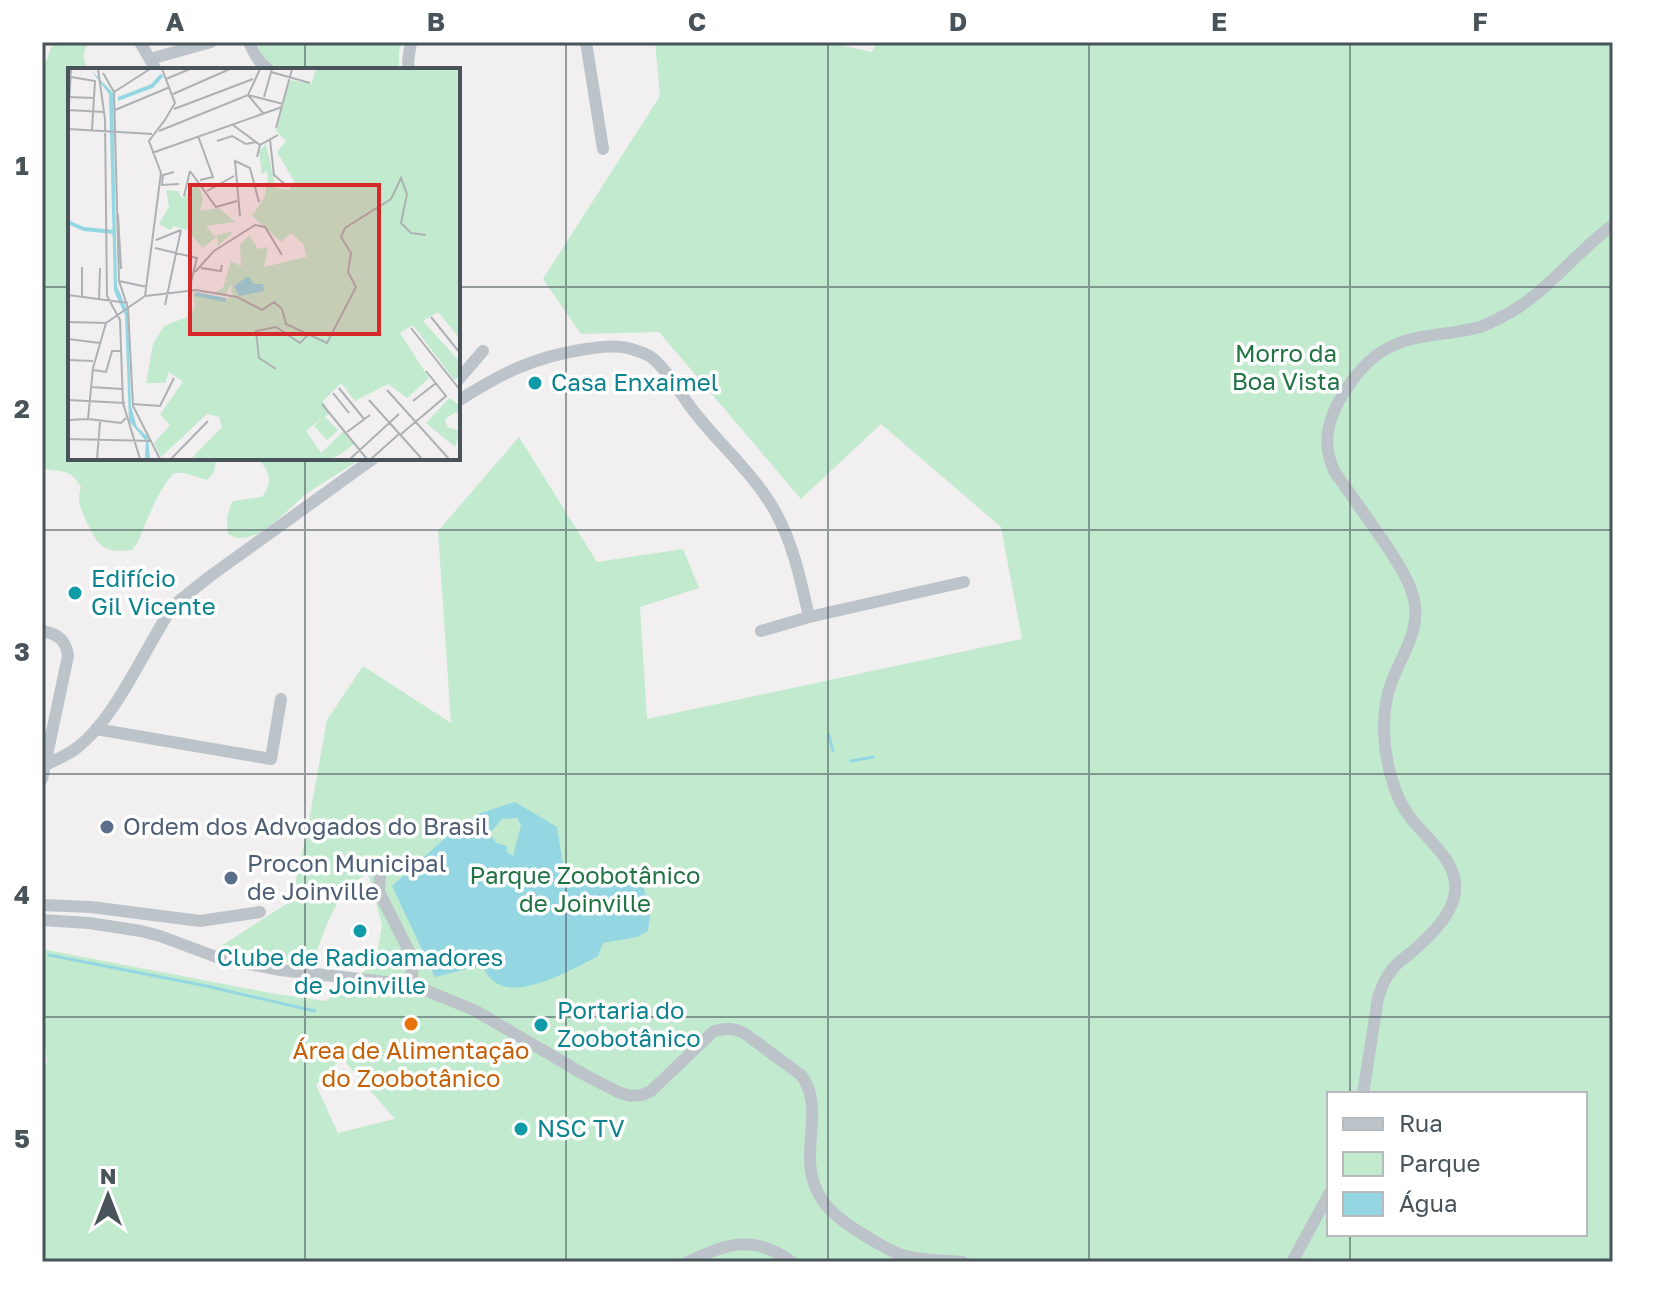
<svg xmlns="http://www.w3.org/2000/svg" width="1655" height="1304" viewBox="0 0 1655 1304" font-family="'Golos Text',sans-serif">
<style>
.green{fill:#c2eace;fill-rule:evenodd}
.water{fill:#94d7e2;fill-rule:evenodd}
.lines{fill:none;stroke-linecap:round;stroke-linejoin:round}
.stream{stroke:#94d7e2;stroke-width:3}
.minor{stroke:#bcc4ca;stroke-width:12}
.grid{fill:none;stroke:#49535a;stroke-width:2;stroke-opacity:0.55}
.culture-dot{fill:#0f9aa8;stroke:#fff;stroke-width:3}
.service-dot{fill:#5c6f8a;stroke:#fff;stroke-width:3}
.food-dot{fill:#e8710a;stroke:#fff;stroke-width:3}
.labels{text-anchor:middle;stroke-width:7;stroke-linejoin:round;paint-order:stroke}
.park-label{font-size:24px;fill:#227344;stroke:#fff}
.culture-label{font-size:24px;fill:#0d838f;stroke:#fff;text-anchor:start}
.service-label{font-size:24px;fill:#4e5e75;stroke:#fff;text-anchor:start}
.food-label{font-size:24px;fill:#c56008;stroke:#fff}
.inset-river{fill:none;stroke:#94d7e2;stroke-width:4}
.inset-road{fill:none;stroke:#aeb1b3;stroke-width:2}
.view{fill:#d62828;fill-opacity:0.15;stroke:#d62828;stroke-width:4}
.inset-edge{fill:none;stroke:#49535a;stroke-width:4}
.neatline{fill:none;stroke:#49535a;stroke-width:3}
.grid-label{font-size:26px;text-anchor:middle;font-weight:bold;fill:#49535a}
</style>
<rect width="100%" height="100%" fill="#f1efef"/>
<path class="green" d="M53,42H88L83,56L88,70H70V458H216L214,472L207,480L184,473H174C162,485 154,504 147,520C142,531 140,541 132,550C121,551 109,552 101,545C94,540 79,508 79,499C79,495 80,491 81,487C71,468 61,472 42,469V65L47,59Z
M256,42H402L399,51V70C373,70 288,75 270,64C263,59 260,49 256,42Z
M655,42H825L872,52L877,42H1613V1262H42V1069L47,1061L42,1028V949L276,994L326,1001L376,962L382,925L368,873C332,894 327,929 311,965L253,960L215,950L291,901L307,832L327,720L363,666L451,723L438,531L519,437L597,562L683,549L699,588L640,607L647,719L1022,639L1001,527L881,424L801,499L659,332L581,334L543,279L660,96ZM342,1058L395,1119H394L338,1133L316,1085ZM1329,1094H1585V1234H1329Z
M256,458H362L306,494L275,522L258,534L248,537L237,538L228,534C226,521 227,512 233,501L262,497C274,482 270,469 256,458Z"/>
<path class="water" d="M515,802L557,827L564,871L589,880L608,875L617,876L620,870L631,876L640,871L650,915L648,931L637,937L603,943L598,956C576,968 522,998 498,984C491,981 485,971 480,966L435,977L392,886L445,838L478,814ZM517,818L521,825L513,856L507,852V846L496,843L490,833L502,819Z"/>
<g class="lines">
<path class="stream" d="M829,735L833,751
M851,761L873,757
M49,955L206,986L315,1011"/>
<path class="minor" d="M140,42L156,70
M249,42C254,53 258,62 268,69
M586,42L603,149
M150,59L211,42
M409,70L408,61L411,42
M458,380L483,351
M458,401C502,373 533,357 586,349C600,347 614,345 628,348C635,350 645,353 651,357C669,371 681,396 696,414C722,447 756,476 776,513C794,546 801,582 809,617
M42,631C58,634 66,640 68,656L42,779
M761,631L809,617L964,582
M96,729L271,759L281,699
M45,765C56,760 68,755 78,747C116,717 143,652 170,611L179,601L209,577L374,458
M380,876L379,890L381,896L410,953L413,985
M42,905L91,907L200,921L260,912
M42,920L89,923L141,931L160,936L219,958L280,970L413,985L474,1010L585,1075L618,1092L630,1096L642,1095L651,1091L714,1031C726,1028 733,1028 744,1033L801,1075C818,1097 811,1125 810,1152C808,1197 833,1217 869,1238C879,1244 890,1251 902,1255C921,1261 943,1260 963,1262
M1363,1094L1378,998C1381,989 1384,979 1391,971C1396,963 1406,957 1413,951C1429,937 1448,919 1454,898C1462,865 1431,843 1413,821C1405,811 1399,801 1395,789C1383,755 1379,715 1392,681C1402,655 1421,629 1414,600C1410,582 1400,567 1390,551C1372,524 1353,498 1334,471C1323,446 1326,425 1339,401C1351,380 1366,359 1388,348C1417,332 1453,336 1483,326C1492,322 1502,317 1511,312C1550,289 1577,251 1613,225
M688,1262C727,1243 754,1234 792,1262
M1292,1262L1329,1194"/>
</g>
<path class="grid" d="M305,42V70M566,42V1262M828,42V1262M1089,42V1262M1350,42V1094M42,287H70M458,287H1613M305,458V1262M42,530H1613M42,774H1613M42,1017H1613M1350,1234V1262"/>
<g class="culture-dot">
<circle cx="535" cy="383" r="8"/>
<circle cx="75" cy="593" r="8"/>
<circle cx="360" cy="931" r="8"/>
<circle cx="541" cy="1025" r="8"/>
<circle cx="521" cy="1129" r="8"/>
</g>
<g class="service-dot">
<circle cx="107" cy="827" r="8"/>
<circle cx="231" cy="878" r="8"/>
</g>
<circle class="food-dot" cx="411" cy="1024" r="8"/>
<g class="labels">
<g class="park-label">
<text x="1286" y="362">Morro da<tspan x="1286" dy="28">Boa Vista</tspan></text>
<text x="585" y="884">Parque Zoobotânico<tspan x="585" dy="28">de Joinville</tspan></text>
</g>
<g class="culture-label">
<text x="551" y="391">Casa Enxaimel</text>
<text x="91" y="587">Edifício<tspan x="91" dy="28">Gil Vicente</tspan></text>
<text x="360" y="966" text-anchor="middle">Clube de Radioamadores<tspan x="360" dy="28">de Joinville</tspan></text>
<text x="557" y="1019">Portaria do<tspan x="557" dy="28">Zoobotânico</tspan></text>
<text x="537" y="1137">NSC TV</text>
</g>
<g class="service-label">
<text x="123" y="835">Ordem dos Advogados do Brasil</text>
<text x="247" y="872">Procon Municipal<tspan x="247" dy="28">de Joinville</tspan></text>
</g>
<g class="food-label">
<text x="411" y="1059">Área de Alimentação<tspan x="411" dy="28">do Zoobotânico</tspan></text>
</g>
</g>
<g transform="translate(68 68)">
<rect width="392" height="392" fill="#f1efef"/>
<path d="M248,1H392V271L370,244L355,253L392,294V308L386,312L345,257L332,265L361,310L339,330L320,316L287,333L273,315L255,333L261,346L257,349L270,362L259,372L246,358L255,349L238,363L253,385L276,363L286,376L273,386L262,391H123L154,359L151,349L139,346L93,389L86,375L102,357L92,346L115,314L101,304L97,315H78L85,276L96,258L121,248L127,238L125,225L159,231L164,227L163,217L157,227L146,225L155,220L163,193L173,198L172,177L181,167L190,181L200,179L196,199L238,189L236,177L223,165L213,174L184,148L197,128L200,107L198,103L194,107L191,83L198,76L208,120L221,122L226,113L209,84L218,73L208,63L222,12L243,16ZM130,116L135,130L132,143L151,140L167,154L138,158L146,168L166,163L150,178L149,168L135,180L119,162L106,158L102,162L91,156L101,139L98,122L110,123L114,130ZM381,330L392,337V349L388,344L377,351L379,359L392,363L387,379L358,355Z" fill="#c2eace"/>
<path d="M22,1L45,25L49,218L60,244L63,338L69,359L80,369L82,391H77L78,373L61,353L57,247L46,223L41,26ZM180,208L186,216H195L196,223L171,228L166,218Z" fill="#94d7e2"/>
<path class="inset-river" d="M50,31L84,18L94,7M0,154L16,161L46,164M127,226L158,232"/>
<path class="inset-road" d="M30,1L37,51L39,228L52,252L55,335L72,391M94,1L107,35L95,55M192,1L180,27L195,45M203,4L242,15M35,5L46,24L51,213L60,240L65,338L92,391M3,9L27,13L24,62M98,11L122,1M46,24L82,1M105,26L162,1M0,29L26,30M196,29L204,1M106,41L185,11M0,42L36,44M47,42L102,19M0,55L3,1M165,57L192,77M208,60L224,1M0,61L84,66M91,63L180,27L215,36M130,68L145,109L132,112M202,72L206,107L220,119M149,73L164,68L178,76L188,74M84,85L214,39M189,89L192,77L210,67M122,103L148,139L169,133M106,104L95,107L94,117L111,116M139,123L166,108M116,128L122,103M50,146L53,201M172,148L167,93L182,100L191,134M88,172L113,162M87,180L129,190L121,222M133,200L153,203L154,197M127,204L146,183L187,157L197,159L214,187M51,213L79,219M0,227L60,235M14,228V199M78,228L128,222L169,229L194,242L206,234L214,241L218,256L259,275L288,219L280,204L283,185L273,169L277,160L323,131L333,110L339,126L333,155L343,165L358,167M31,230L32,200M97,237L113,162M363,249L392,285M0,254L38,255M343,260L392,322M0,271L32,275M0,292L25,293M208,301L191,290L188,263L208,259L232,275L241,266M25,302L38,304L44,283H53M23,319L54,321M271,320L296,351M319,322L381,391M265,325L281,345M0,332L57,335M301,332L354,391M345,333L368,315M64,336L92,338L106,310M254,336L299,391M20,351L53,355L58,350M0,352L20,351L25,300L38,255L77,228L93,105L81,73L96,53M279,364L302,347M332,367L378,328L358,303M0,371L84,373M29,391L32,354M103,391L140,353M282,391L331,346M303,391L331,366"/>
<path class="view" d="M122,117H311V266H122Z"/>
<rect width="392" height="392" class="inset-edge"/>
</g>
<rect width="1655" height="1304" fill="none" stroke="#ffffff" stroke-width="88"/>
<rect x="1327" y="1092" width="260" height="144" fill="#ffffff" stroke="#b6babd" stroke-width="2"/>
<rect x="1343" y="1118" width="40" height="12" fill="#bcc4ca" stroke="#b6babd" stroke-width="2"/>
<text x="1399" y="1132" font-size="24" fill="#49535a">Rua</text>
<rect x="1343" y="1152" width="40" height="24" fill="#c2eace" stroke="#b6babd" stroke-width="2"/>
<text x="1399" y="1172" font-size="24" fill="#49535a">Parque</text>
<rect x="1343" y="1192" width="40" height="24" fill="#94d7e2" stroke="#b6babd" stroke-width="2"/>
<text x="1399" y="1212" font-size="24" fill="#49535a">Água</text>
<g transform="translate(108 1196)" stroke="#ffffff" stroke-width="6" paint-order="stroke">
<path d="M0-6L14 30L0 20L-14 30Z" fill="#49535a"/>
<text y="-12" font-size="22" font-weight="bold" text-anchor="middle" fill="#49535a">N</text>
</g>
<rect x="44" y="44" width="1567" height="1216" class="neatline"/>
<g class="grid-label">
<text x="175" y="31">A</text>
<text x="436" y="31">B</text>
<text x="697" y="31">C</text>
<text x="958" y="31">D</text>
<text x="1219" y="31">E</text>
<text x="1480" y="31">F</text>
<text x="22" y="175">1</text>
<text x="22" y="418">2</text>
<text x="22" y="661">3</text>
<text x="22" y="904">4</text>
<text x="22" y="1148">5</text>
</g>
</svg>
